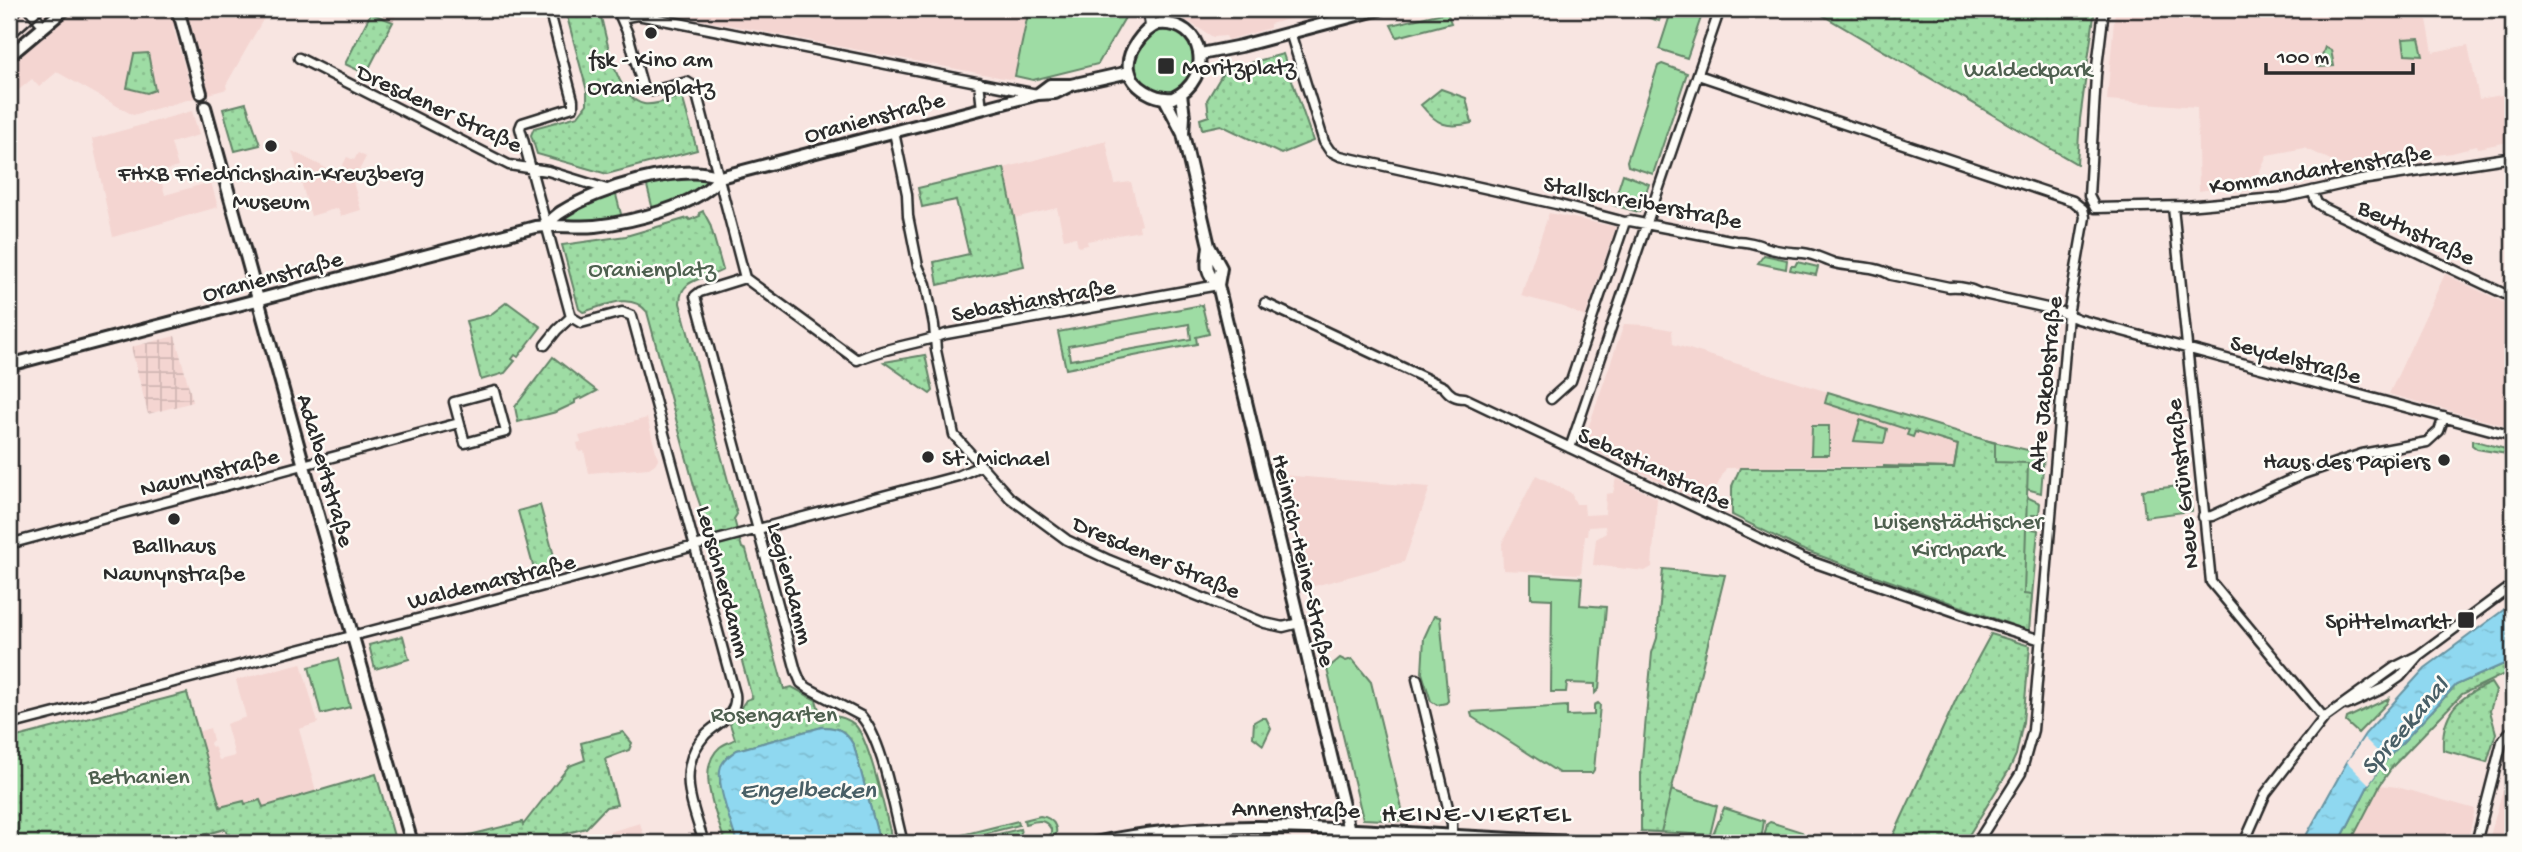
<svg xmlns="http://www.w3.org/2000/svg" width="2522" height="852" viewBox="0 0 2522 852" font-family="'Gochi Hand',sans-serif">
<style>
.built{fill:#f4d5d1}
.industrial{fill:url(#industrial-grid)}
.green{fill:#9edca4;stroke:#648468;stroke-width:2;fill-rule:evenodd}
.park{fill:url(#park-dots);stroke:#648468;stroke-width:2}
.water{fill:url(#water-ripples);stroke:#6793a1;stroke-width:2}
.pier{fill:#f8e5e1}
.lines{fill:none;stroke-linecap:round;stroke-linejoin:round}
.street-casing{stroke:#2b2b2b;stroke-width:13}
.secondary-casing{stroke:#2b2b2b;stroke-width:16}
.street{stroke:#fdfcf7;stroke-width:8}
.secondary{stroke:#fdfcf7;stroke-width:10}
.rail{stroke:#2b2b2b;stroke-width:2.5}
.poi-dot{fill:#2b2b2b;stroke:#fdfcf7;stroke-width:2.5}
.labels{text-anchor:middle;stroke-width:5;stroke-linejoin:round;paint-order:stroke}
.poi-label{font-size:24px;fill:#2b2b2b;stroke:#fdfcf7}
.park-label{font-size:24px;fill:#4e604f;stroke:#fdfcf7}
.street-label{font-size:24px;fill:#2b2b2b;stroke:#fdfcf7}
.water-label{font-size:26px;font-style:italic;fill:#495f66;stroke:#fdfcf7}
.neighbourhood-label{font-size:26px;letter-spacing:2px;fill:#2b2b2b;stroke:#fdfcf7}
</style>
<defs>
<pattern id="industrial-grid" width="8" height="8" patternUnits="userSpaceOnUse" patternTransform="scale(1.75)"><rect width="8" height="8" fill="#f4d5d1"/><path d="M0 4h8M4 0v8" fill="none" stroke="#d1b7b4"/></pattern>
<pattern id="park-dots" width="8" height="8" patternUnits="userSpaceOnUse" patternTransform="scale(1.75)"><rect width="8" height="8" fill="#9edca4"/><path d="M2 2h.1M6 6h.1" fill="none" stroke="#88bd8d" stroke-width="1.8" stroke-linecap="round"/></pattern>
<pattern id="water-ripples" width="26" height="14" patternUnits="userSpaceOnUse" patternTransform="scale(1.75)"><rect width="26" height="14" fill="#8fd8f0"/><path d="M2 4q2-2 4 0t4 0M15 11q2-2 4 0t4 0" fill="none" stroke="#7cbace"/></pattern>
</defs>
<rect width="100%" height="100%" fill="#f8e5e1"/>
<filter id="ink" filterUnits="userSpaceOnUse"><feTurbulence type="fractalNoise" baseFrequency=".0143" numOctaves="2"/><feDisplacementMap in="SourceGraphic" scale="14" xChannelSelector="R" yChannelSelector="G"/><feConvolveMatrix kernelMatrix="1 2 1 2 8 2 1 2 1" color-interpolation-filters="sRGB"/></filter>
<g filter="url(#ink)">
<path class="built" d="M71,9L74,11L78,9H168L176,25L173,26L190,86L195,89L205,86L207,82L186,9H269L226,85L227,89L133,115L57,72L39,87L32,79L9,98V66L24,53L26,47L34,40L36,42L39,40L47,33L45,30Z
M363,9H399L393,22Z
M656,9H1029L1014,80L656,11Z
M1168,9H1344L1313,17L1311,13L1270,24V28L1228,40L1226,36L1213,37Z
M2115,9H2425L2433,52L2468,45L2479,99L2513,93V141L2478,148L2477,145L2469,147L2468,149L2452,153L2342,167L2341,165L2305,148L2267,155L2255,182L2199,191L2197,107L2107,100Z
M192,111L199,135L171,143L178,167L159,172L165,195L211,182L218,207L113,237L92,139Z
M1106,141L1115,184L1131,182L1142,225L1139,226L1140,231L1087,241L1088,245L1078,247L1076,237L1064,239L1057,208L1014,218L1004,168Z
M292,151L338,174L347,157L354,160L358,153L366,157L353,182L361,210L341,216L338,208L311,216Z
M1549,213L1616,227L1585,317L1564,307L1521,296Z
M2445,274L2513,307V428L2389,394Z
M1624,324L1646,325L1672,330L1673,344L1828,392L1826,403L1909,430L1908,435L1913,437L1915,432L1958,445L1954,468L1808,466L1726,468L1710,500L1699,501L1590,448L1585,443V437Z
M647,418L658,459L655,464L649,468L589,473L584,451L579,452L577,443L581,442L579,436Z
M1281,475L1430,487L1404,562L1307,588Z
M1536,475L1571,493L1576,504H1584L1585,515L1605,514L1606,494L1613,493L1616,478L1657,498L1652,567L1645,571L1593,565L1596,539L1606,533L1605,526L1588,527L1587,536H1585L1581,574L1503,570L1502,543Z
M301,663L318,723L299,729L316,791L262,807L245,804L243,801L220,807L197,732L210,728L213,740L210,743L211,746L215,748L219,760L235,756L226,724L246,717L236,680Z
M2513,753V843H2488L2490,836Z
M2380,785L2397,787L2475,809L2467,843H2350Z
M640,823L646,843H590L589,838Z
M1266,840L1267,843H1192L1203,841Z"/>
<path class="industrial" d="M175,336L193,402L148,414L131,347Z"/>
<path class="green" d="M1029,9H1130L1098,64L1033,80L1015,76Z
M1622,9H1663L1659,21Z
M1672,9H1704L1687,58L1659,49Z
M1447,12L1451,23L1397,37L1391,25Z
M1158,29C1169,29 1190,34 1194,48C1199,63 1188,88 1172,93C1163,96 1154,90 1147,85C1122,70 1138,42 1158,29Z
M2419,38L2423,55L2405,54L2403,39Z
M2325,47L2331,50L2334,66L2318,67Z
M1662,64L1687,73L1653,174L1628,166L1627,161L1658,66Z
M1623,174L1649,184L1639,212L1613,205Z
M705,176L708,186L653,210L646,182Z
M615,191L622,218L600,222L562,221L561,219L568,212Z
M1764,255L1787,260L1786,269L1758,263Z
M1797,262L1818,267L1816,275L1790,270L1791,266H1795Z
M1202,305L1209,334L1196,337L1197,344L1066,369L1058,332ZM1189,324L1191,339L1070,360L1068,346Z
M1826,402L2044,454L2041,493L2012,485L1883,466L1954,468L1958,445Z
M1812,426H1829V455H1811Z
M2472,440L2513,451V455L2477,449L2472,445Z
M2189,485L2192,511L2145,517L2142,490Z
M2018,493L2040,503L2039,515H2032L2031,519L1997,518Z
M1996,523L2031,524V529L2038,530L2031,607L2010,606Z
M1531,575L1582,578L1580,605L1606,607L1599,689L1595,693V684L1567,683L1566,692H1551L1552,599L1531,598Z
M1434,616L1440,617L1448,701L1446,703L1437,705L1431,701L1422,673L1424,638Z
M1340,658L1346,661L1352,659L1371,682L1405,821L1363,819L1327,669Z
M338,659L350,707L321,714L309,667Z
M2389,698L2387,703L2358,733L2346,722L2347,718Z
M1598,703L1600,705L1594,770L1592,773H1559L1472,717L1471,712L1567,706V716L1594,715V705Z
M1671,790L1717,806L1710,835L1641,831Z
M1724,808L1764,821L1761,840L1713,835Z
M1040,816C1056,818 1061,832 1051,843H1036C1045,841 1052,839 1051,829C1045,817 1035,821 1025,824L1024,820Z
M1018,821L1019,825L963,839L962,835Z
M1770,822L1802,832L1811,843L1763,842L1767,824Z
M1020,829L1023,842L964,843V842Z"/>
<path class="park" d="M565,9H599C606,34 615,99 644,104C656,106 671,99 682,96L697,150L607,174L537,154L531,135L534,128L578,116L587,104V91Z
M1812,9H2095L2080,119L2077,164Z
M371,13L393,22L366,74L345,64Z
M148,53L155,90L147,93L127,88L134,54Z
M1283,54L1313,141L1281,154L1221,125L1202,129L1200,119L1209,116L1207,100L1223,73L1228,69Z
M1441,89L1466,98L1472,123C1447,129 1437,125 1421,105Z
M246,103L260,145L235,151L223,109Z
M1004,168L1024,266L938,285L934,262L969,254L956,200L922,207L918,188Z
M703,211L710,224L723,270C705,280 680,277 680,303L737,514L734,519L742,548L746,550L784,689L792,687L816,700L821,716C834,715 847,716 856,726C871,744 886,817 893,843H880L854,746C846,731 839,727 822,727L737,750L727,757L720,783L737,843H725C718,817 694,769 720,747C724,744 730,742 735,739L730,724L746,700L752,698L714,559L717,553L696,493L647,312C631,291 604,306 583,312L579,309L562,245L626,236L688,218L690,220L700,216L699,213Z
M507,302L541,327L518,357L515,355L512,359L515,361L505,373L481,380L466,321L490,315Z
M925,355L933,391L930,394L884,362Z
M553,357L597,391L582,399L581,397L575,400V403L556,412L518,422L515,407Z
M1828,392L1995,443V462L2028,463L2024,594L2032,595L2029,631L1801,549L1732,515V486L1740,468H1954L1958,445L1915,432L1913,437L1907,435L1909,430L1825,403Z
M1860,420L1887,429L1884,443L1854,441Z
M540,505L557,567L535,573L518,511Z
M1663,569L1725,575L1661,832L1641,831V771L1652,653L1657,638Z
M1991,634L2030,646L2023,722L2016,755L2009,770L1964,843H1890L1959,693Z
M403,636L409,659L375,669L369,645Z
M2513,660V670L2462,694L2393,766L2380,785L2350,843H2339L2369,784L2386,760L2456,685Z
M2491,683L2496,691L2490,711L2496,733L2487,762L2443,750C2441,712 2458,697 2491,683Z
M187,693L220,807L244,801L245,804L260,800L263,807L376,774L396,843H370L368,838L360,840L359,837L347,843H231L229,834H227L225,829L174,843H124L123,840L113,843H9V739Z
M1261,718H1266L1271,728L1263,745L1253,737L1254,722Z
M623,732L632,743L629,750L605,759L617,805L606,807L586,828L564,834L566,843H437L522,822L523,825L569,766L585,760L581,743Z"/>
<path class="water" d="M2513,603V660L2456,685L2386,760L2369,784L2339,843H2302L2347,762L2365,734L2425,668Z
M822,727C839,727 846,731 854,746L880,843H737C732,825 715,782 721,766C725,758 730,755 737,750Z"/>
<path class="pier" d="M2364,738L2386,760L2369,784L2347,762Z"/>
<g class="lines">
<g class="street-casing">
<path id="street" d="M29,9L44,26
M549,9L573,100V107L522,123L520,128L571,317L581,323L622,312L632,316L735,694C738,716 718,722 705,735C698,743 692,754 690,764C684,789 697,819 704,843
M617,9L628,34L643,88L652,91L687,82L695,87L745,278
M2104,9L2096,75L2089,196L2095,208L2186,206L2286,197L2361,180L2513,157
M621,18L637,15L648,17L1037,94
M1290,32L1324,142L1330,151L1340,156L1556,204L1625,222L1630,221L1735,241C1749,241 1759,245 1771,249C1783,252 1792,252 1803,253C1815,254 1824,260 1834,263C1853,268 1875,265 1891,275L1949,287C1960,286 1969,288 1979,293L2056,310L2078,319L2513,436
M299,58L509,165L548,171L610,190
M1698,75L2073,201L2083,209L2085,217L2068,315L2033,730L2021,773L1977,843
M979,82L982,109
M894,132L907,194L908,216L918,266L926,284L934,325L936,350L954,435L1010,498L1067,540L1109,560L1265,623L1283,627L1299,623
M2312,191L2317,203L2324,208L2513,298
M2173,207L2211,582L2324,718
M745,278L700,292L695,296L796,671L801,683L808,688L861,716C883,740 894,810 903,843
M745,278L857,360C885,347 916,345 946,334L1218,285
M1265,303L1444,387C1450,395 1455,398 1465,398L1804,559L1993,625L2041,640
M545,345L557,330L571,317
M495,391L506,432L465,443L454,402Z
M1551,399L1571,381L1625,222
M1570,448L1720,9
M2203,517L2212,516L2303,474L2362,454L2427,442L2439,431L2444,417
M9,544L459,423
M1417,679L1452,824V836
M2347,705L2384,688L2400,677L2419,655L2513,585
M9,725L506,596L958,476L980,466
M2244,843L2266,793L2324,718L2395,667L2419,655
M2476,843L2502,742L2509,733L2513,732"/>
</g>
<g class="secondary-casing">
<path id="secondary" d="M176,9L181,20L201,93
M1149,9L1151,27
M1161,9L1166,23
M9,12L12,9
M1158,24C1205,19 1215,79 1173,98C1156,100 1132,88 1129,69C1126,52 1143,30 1158,24Z
M1201,54L1241,46L1380,9
M9,56L65,9
M1038,94L1050,85H1070
M1181,94L1184,116L1183,134L1209,246L1221,268L1218,285L1352,843
M1165,99L1183,134
M205,107L304,466L412,843
M546,225C552,220 557,214 563,211C597,189 682,162 720,177L1038,94L1055,93L1071,85L1129,72
M1209,246C1207,265 1204,271 1218,285
M9,365L535,227C555,224 575,228 595,226C631,222 697,207 720,177
M1095,843C1209,818 1324,828 1440,835C1493,838 1546,841 1599,843"/>
</g>
<use href="#street" class="street"/>
<use href="#secondary" class="secondary"/>
<path class="rail" d="M9,27L25,9
M9,42L46,9"/>
</g>
</g>
<g class="poi-dot">
<circle cx="651" cy="33" r="7"/>
<rect x="1157" y="57" width="18" height="18" rx="3.5"/>
<circle cx="271" cy="146" r="7"/>
<circle cx="928" cy="457" r="7"/>
<circle cx="2444" cy="460" r="7"/>
<circle cx="174" cy="519" r="7"/>
<rect x="2457" y="611" width="18" height="18" rx="3.5"/>
</g>
<g class="labels">
<g class="poi-label">
<text x="651" y="66">fsk - Kino am<tspan x="651" dy="28">Oranienplatz</tspan></text>
<text x="1182" y="74" text-anchor="start">Moritzplatz</text>
<text x="271" y="180">FHXB Friedrichshain-Kreuzberg<tspan x="271" dy="28">Museum</tspan></text>
<text x="942" y="465" text-anchor="start">St. Michael</text>
<text x="2430" y="468" text-anchor="end">Haus des Papiers</text>
<text x="174" y="552">Ballhaus<tspan x="174" dy="28">Naunynstraße</tspan></text>
<text x="2450" y="628" text-anchor="end">Spittelmarkt</text>
</g>
<g class="park-label">
<text x="2028" y="76">Waldeckpark</text>
<text x="652" y="276">Oranienplatz</text>
<text x="1958" y="528">Luisenstädtischer<tspan x="1958" dy="28">Kirchpark</tspan></text>
<text x="774" y="721">Rosengarten</text>
<text x="139" y="783">Bethanien</text>
</g>
<g class="street-label">
<text transform="translate(440 107) rotate(25)" y="8">Dresdener Straße</text>
<text transform="translate(874 116) rotate(-15)" y="8">Oranienstraße</text>
<text transform="translate(2320 168) rotate(-9)" y="8">Kommandantenstraße</text>
<text transform="translate(1643 201) rotate(11)" y="8">Stallschreiberstraße</text>
<text transform="translate(2417 231) rotate(25)" y="8">Beuthstraße</text>
<text transform="translate(272 275) rotate(-15)" y="8">Oranienstraße</text>
<text transform="translate(1033 299) rotate(-10)" y="8">Sebastianstraße</text>
<text transform="translate(2296 358) rotate(15)" y="8">Seydelstraße</text>
<text transform="translate(2044 384) rotate(-84)" y="8">Alte Jakobstraße</text>
<text transform="translate(1655 467) rotate(25)" y="8">Sebastianstraße</text>
<text transform="translate(327 470) rotate(74)" y="8">Adalbertstraße</text>
<text transform="translate(209 471) rotate(-14)" y="8">Naunynstraße</text>
<text transform="translate(2181 484) rotate(-96)" y="8">Neue Grünstraße</text>
<text transform="translate(1157 556) rotate(23)" y="8">Dresdener Straße</text>
<text transform="translate(1305 560) rotate(77)" y="8">Heinrich-Heine-Straße</text>
<text transform="translate(491 580) rotate(-14)" y="8">Waldemarstraße</text>
<text transform="translate(725 581) rotate(75)" y="8">Leuschnerdamm</text>
<text transform="translate(792 583) rotate(75)" y="8">Legiendamm</text>
<text transform="translate(1296 808) rotate(1)" y="8">Annenstraße</text>
</g>
<g class="water-label">
<text transform="translate(2403 725) rotate(-49)" y="9">Spreekanal</text>
<text x="808" y="797">Engelbecken</text>
</g>
<g class="neighbourhood-label">
<text x="1477" y="821">HEINE-VIERTEL</text>
</g>
</g>
<rect width="2522" height="852" fill="none" stroke="#fdfcf7" stroke-width="35"/>
<rect x="18" y="18" width="2487" height="817" fill="none" stroke="#2b2b2b" stroke-width="2.5" filter="url(#ink)"/>
<path d="M2266 63v10h147v-10" fill="none" stroke="#2b2b2b" stroke-width="3.5"/>
<text x="2277" y="63" font-size="21" fill="#2b2b2b" stroke="#fdfcf7" stroke-width="5" paint-order="stroke">100 m</text>
</svg>
